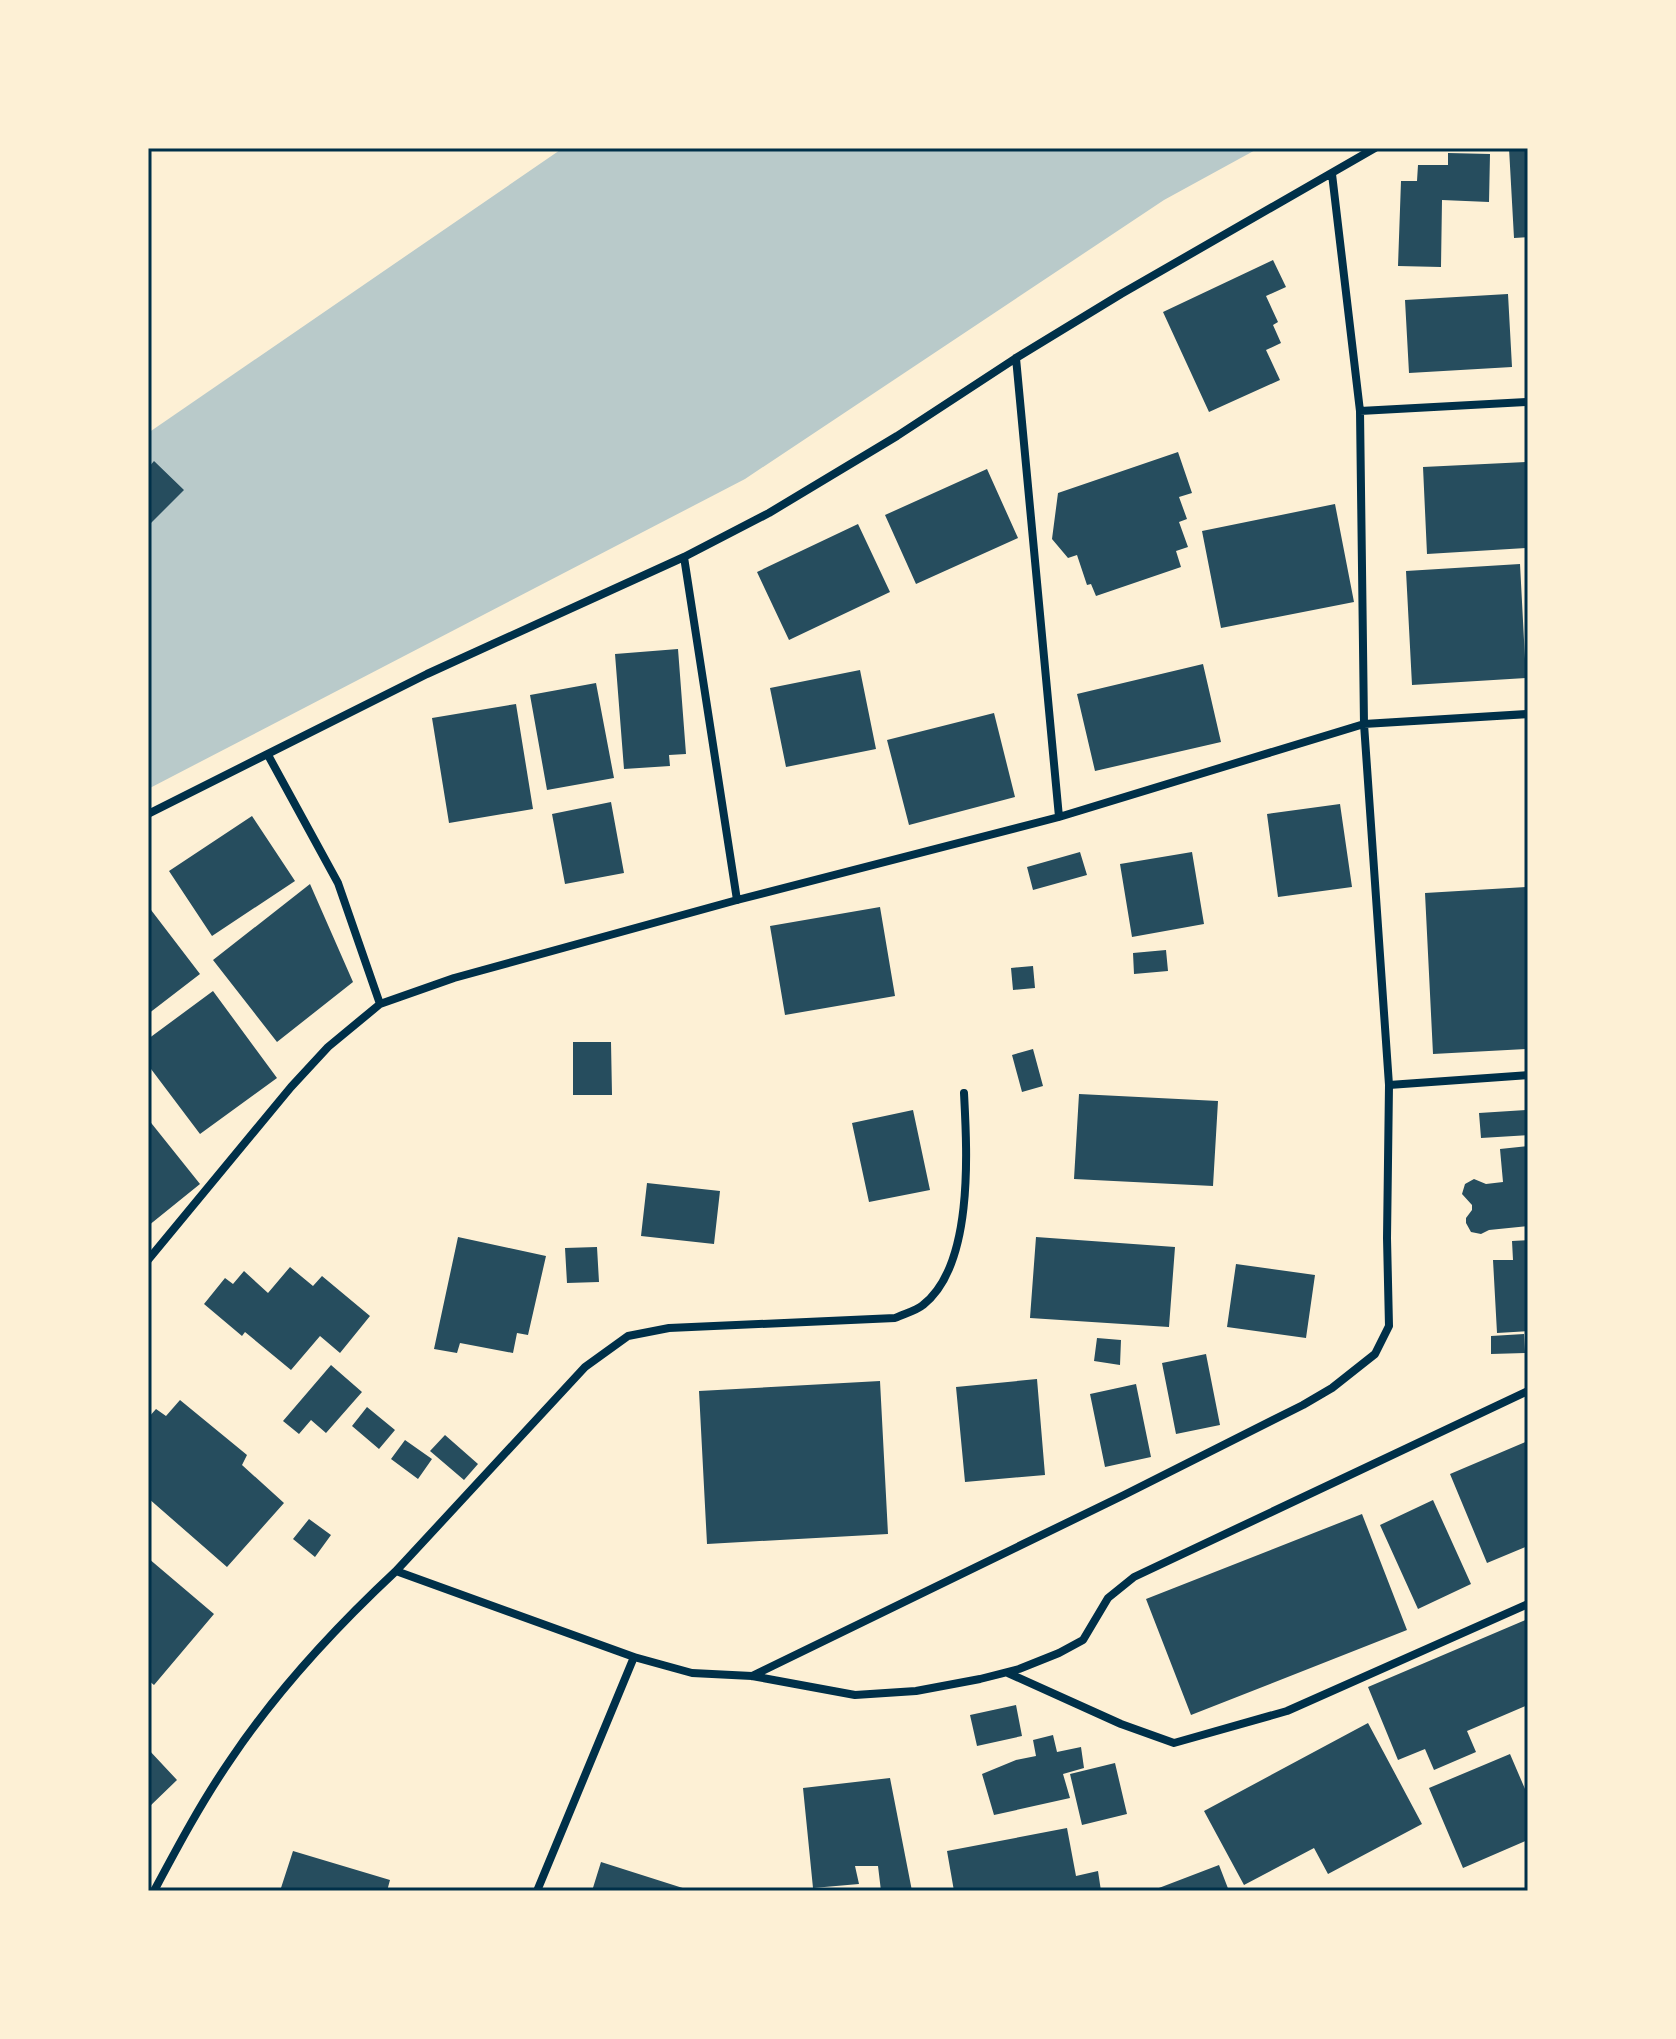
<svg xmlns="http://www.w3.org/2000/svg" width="1676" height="2039" viewBox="0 0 1676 2039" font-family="'Playfair Display',serif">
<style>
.green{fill:#b9caca}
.building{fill:#264d5e}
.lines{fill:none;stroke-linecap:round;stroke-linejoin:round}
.minor{stroke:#003049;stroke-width:8}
.neatline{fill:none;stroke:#003049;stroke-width:3}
</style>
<rect width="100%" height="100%" fill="#fdf0d5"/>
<path class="green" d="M563,148H1259L1164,200L745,479L148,789V433Z"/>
<path class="building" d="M1509,148H1528V237L1514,238Z
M1448,153L1490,154L1489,202L1442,200L1441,267L1398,266L1401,181H1417L1418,165H1448Z
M1273,260L1286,287L1266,296L1278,322L1273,325L1281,343L1266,350L1280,380L1209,412L1163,312Z
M1508,294L1512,367L1409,373L1405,300Z
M1178,452L1192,493L1179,497L1187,519L1179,522L1188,547L1176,551L1181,567L1096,596L1091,584L1087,585L1077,555L1068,558L1052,539L1058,493Z
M154,461L184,490L148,526V468Z
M1528,462V548L1427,554L1423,467Z
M987,469L1018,538L916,584L885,515Z
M1335,504L1354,602L1221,628L1202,531Z
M858,524L890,592L789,640L757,572Z
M1520,564L1526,678L1412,685L1406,571Z
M678,649L686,754L669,755L670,766L624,769L615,654Z
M1203,664L1221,742L1095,771L1077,694Z
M860,670L876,749L786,767L770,688Z
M596,683L614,778L547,790L530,695Z
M516,704L533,809L449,823L432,718Z
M994,713L1015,797L909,825L887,740Z
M611,802L624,873L565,884L552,814Z
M1340,804L1352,887L1278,897L1267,814Z
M252,816L295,881L212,936L169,871Z
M1080,852L1087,875L1033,890L1027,867Z
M1192,852L1204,924L1132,937L1120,864Z
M310,884L353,982L277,1042L213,960Z
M1528,887V1049L1433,1054L1425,893Z
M148,906L200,974L148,1014Z
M880,907L895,996L785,1015L770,926Z
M1166,950L1168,971L1134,974L1133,953Z
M1033,966L1035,988L1013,990L1011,968Z
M213,991L277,1078L200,1134L148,1065V1039Z
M573,1042H611L612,1095H573Z
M1033,1049L1043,1086L1022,1092L1012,1055Z
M1079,1094L1218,1101L1213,1186L1074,1179Z
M913,1110L930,1190L869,1202L852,1123Z
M1528,1110V1135L1481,1138L1479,1113Z
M148,1119L200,1184L148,1226Z
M1528,1146V1226L1489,1230L1481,1234L1471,1232L1466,1223V1218L1472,1210V1205L1462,1194L1465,1184L1474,1179L1486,1184L1503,1182L1500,1149Z
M647,1183L720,1191L714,1244L641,1236Z
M458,1237L546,1256L528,1335L517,1333L513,1353L460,1343L457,1353L434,1349Z
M1036,1237L1175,1247L1169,1327L1030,1318Z
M1528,1240V1331L1497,1333L1493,1260H1513L1512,1241Z
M597,1247L599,1282L567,1283L565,1248Z
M1236,1264L1315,1275L1306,1338L1227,1327Z
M290,1267L313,1286L322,1276L370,1316L340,1353L320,1336L291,1370L245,1332L242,1336L204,1304L225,1278L233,1284L244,1271L268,1293Z
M1524,1334L1525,1353L1491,1354V1336Z
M1097,1338L1121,1340L1120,1365L1094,1361Z
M1206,1354L1220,1425L1176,1434L1162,1363Z
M331,1365L362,1392L326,1433L311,1420L299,1434L283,1421Z
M1037,1379L1045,1475L965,1482L956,1387Z
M880,1381L888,1534L707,1544L699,1391Z
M1136,1384L1151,1457L1105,1467L1090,1394Z
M180,1400L247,1455L242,1465L284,1503L227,1567L148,1498V1418L156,1409L166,1416Z
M367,1407L395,1430L379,1449L352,1426Z
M445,1435L478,1464L464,1480L430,1451Z
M405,1440L432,1459L418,1479L391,1459Z
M1528,1441V1546L1487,1563L1450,1474Z
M1433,1500L1471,1584L1418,1609L1380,1525Z
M1362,1514L1407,1630L1191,1715L1146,1599Z
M309,1519L331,1535L315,1557L293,1539Z
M148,1558L214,1614L154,1685L148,1680Z
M1528,1619V1705L1467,1731L1476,1752L1434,1770L1425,1749L1398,1760L1368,1687Z
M1016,1705L1022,1736L977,1746L970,1715Z
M1368,1723L1422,1824L1328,1874L1314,1848L1244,1885L1204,1811Z
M1053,1735L1057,1752L1081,1747L1084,1768L1063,1774L1070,1798L994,1815L982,1774L1016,1760L1036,1756L1033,1740Z
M148,1749L177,1780L148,1808Z
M1510,1754L1528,1796V1840L1463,1868L1429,1788Z
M1115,1763L1127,1814L1082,1825L1070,1774Z
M890,1778L912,1891H881L878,1866H855L859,1884L813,1888L803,1788Z
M1067,1828L1076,1876L1098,1871L1101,1891H954L947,1851Z
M293,1851L390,1880L387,1891H280Z
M601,1862L689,1890V1891H592Z
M1219,1865L1229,1891H1151Z"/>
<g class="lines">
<path class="minor" d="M1016,358L1059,817
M1360,411L1528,402
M684,557L737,900
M268,755L338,883L380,1004
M148,814L427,674L684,557L769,513L897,436L1016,358L1121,294L1375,148
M1389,1085L1528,1075
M148,1260L291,1087L328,1047L380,1004L454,978L737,900L1059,817L1364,724L1528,714
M396,1571L585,1367L628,1336L669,1328L895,1318C903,1314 916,1311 923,1305C974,1265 967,1151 964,1093
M1008,1673L1121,1724L1174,1743L1287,1711L1528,1604
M752,1676L1124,1495L1303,1405L1332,1388L1375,1354L1389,1326L1387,1238L1389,1085L1364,724L1360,411L1332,174
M154,1891C178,1846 202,1801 231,1759C278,1689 335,1628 396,1571L634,1657L692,1673L752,1676L855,1695L916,1691L980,1679L1019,1669L1059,1653L1083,1640L1108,1598L1134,1577L1528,1391
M537,1891L634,1657"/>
</g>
<rect width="1676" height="2039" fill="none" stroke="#fdf0d5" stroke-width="300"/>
<rect x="150" y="150" width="1376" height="1739" class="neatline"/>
</svg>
